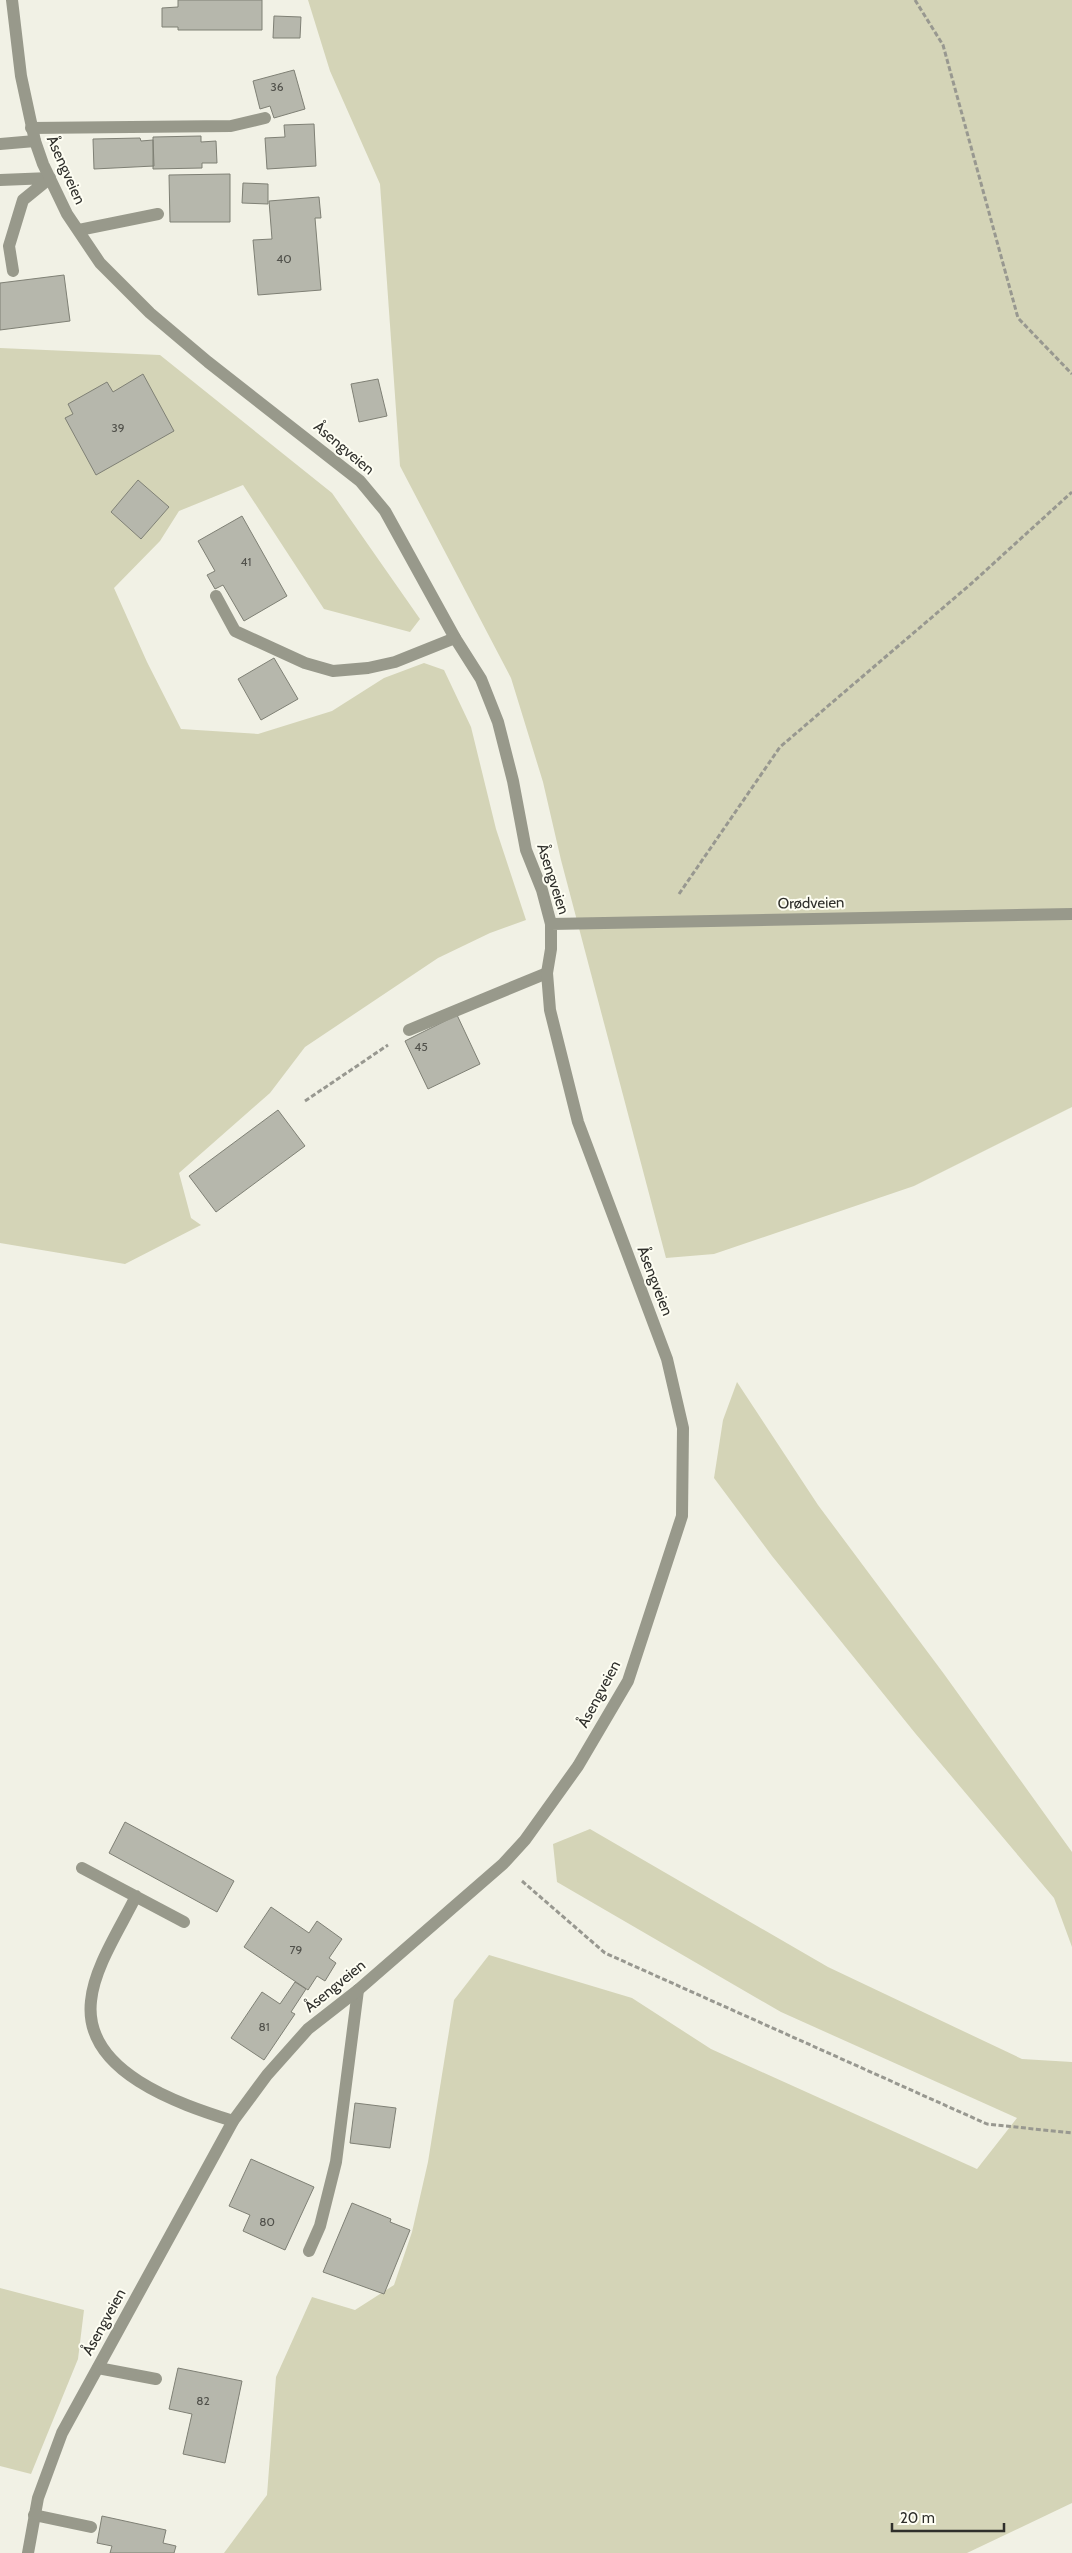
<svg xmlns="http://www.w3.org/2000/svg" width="1072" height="2553" viewBox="0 0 1072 2553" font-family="Cabin,sans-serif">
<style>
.green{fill:#d4d4b7}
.building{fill:#b6b7ac;stroke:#7f8075}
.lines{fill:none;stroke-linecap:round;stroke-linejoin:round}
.path{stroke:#989890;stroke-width:3;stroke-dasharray:5 2.5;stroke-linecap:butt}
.lane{stroke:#98998b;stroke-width:12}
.street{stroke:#98998b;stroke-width:12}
.labels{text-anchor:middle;stroke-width:4;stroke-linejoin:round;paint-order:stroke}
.number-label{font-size:12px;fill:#51514b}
.street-label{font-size:15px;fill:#2f2f2b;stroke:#fefef3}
</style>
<rect width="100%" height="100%" fill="#f1f1e5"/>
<path class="green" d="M308,0H1072V1107L914,1186L714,1254L666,1258L561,860L543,782L511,678L400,466L380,184L330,71Z
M0,348L160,355L332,493L420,619L410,632L324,609L243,485L179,511L160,541L114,588L147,662L181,729L258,734L332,711L384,678L424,663L444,670L471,727L496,829L526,920L490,933L438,958L305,1047L270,1093L179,1173L191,1218L201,1225L125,1264L0,1243Z
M737,1382L818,1505L944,1674L1072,1852V1947L1054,1898L915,1733L772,1556L714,1478L723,1420Z
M590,1829L828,1967L1022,2059L1072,2062V2503L967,2553H224L267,2495L276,2377L312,2297L355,2310L394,2285L412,2232L428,2162L454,2000L489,1955L632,1998L711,2049L977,2169L1017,2118L781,2012L557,1882L553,1844Z
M0,2288L84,2310L78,2359L31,2474L0,2466Z"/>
<path class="building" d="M178,0H262V30H178V27H162V8L178,7Z
M274,16L301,17L300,38H273Z
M294,70L305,109L274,118L270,106L260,109L253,81Z
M314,124L316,166L267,169L265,138L285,137L284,125Z
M201,136V142L216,141L217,163H202V168L153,169V137Z
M140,138L141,141L153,140L154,166L94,169L93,139Z
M230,174V222H170L169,175Z
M243,183L268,184V204L242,203Z
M319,197L321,218H315L321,290L258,295L253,240L272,239L269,201Z
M64,275L70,321L0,330V283Z
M143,374L174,431L96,475L65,418L73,414L68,404L107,382L113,392Z
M378,379L387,416L359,422L351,384Z
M138,480L169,507L141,539L111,512Z
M242,516L287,596L244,621L223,585L215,589L207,575L215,571L198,541Z
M274,658L298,699L261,720L238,679Z
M457,1015L480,1064L428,1089L405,1041Z
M278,1110L305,1146L216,1212L189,1176Z
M125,1822L234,1881L217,1912L109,1853Z
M271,1907L309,1933L317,1921L342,1939L329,1958L336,1963L325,1981L317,1976L308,1990L244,1947Z
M295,1982L306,1989L291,2012L295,2014L264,2060L231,2038L262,1992L280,2004Z
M355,2103L396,2108L390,2148L350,2143Z
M251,2159L314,2187L285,2250L243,2231L250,2215L229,2206Z
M352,2203L391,2219L390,2222L410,2230L384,2294L323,2272Z
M178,2368L242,2381L225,2463L183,2454L192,2414L169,2409Z
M102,2516L166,2530L163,2543L176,2546L174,2553H110L112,2546L97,2543Z"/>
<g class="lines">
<path class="path" d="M915,0L943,45L1018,318L1072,374
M679,894L780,747L972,583L1072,492
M305,1101L388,1045
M522,1881L605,1953L987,2124L1072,2133"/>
<path class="lane" d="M31,128L231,126L265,118
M0,144L35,141
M0,180L50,178L23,200L9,246L13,271
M79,230L158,214
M216,596L235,631L305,663L333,671L368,668L395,662L455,638
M409,1030L547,973
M82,1868L184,1922
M136,1896C121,1927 94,1967 91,2001C83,2072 179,2104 233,2121
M309,2251L320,2226L336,2162L358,1990
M98,2368L156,2379
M34,2515L91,2527"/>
<path class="street" d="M12,0L21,76L35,141L43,164L67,214L100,263L150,313L208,362L360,481L385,511L455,638L481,679L498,722L513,781L526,850L542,890L551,924V949L547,973L550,1010L578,1122L667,1359L683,1428L682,1516L628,1681L578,1766L525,1840L503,1864L358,1990L308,2029L267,2075L233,2121L62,2433L38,2498L28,2553
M551,924L1072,914"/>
</g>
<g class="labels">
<g class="number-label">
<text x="277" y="91">36</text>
<text x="284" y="263">40</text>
<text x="118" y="432">39</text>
<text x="246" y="566">41</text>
<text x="421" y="1051">45</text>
<text x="296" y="1954">79</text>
<text x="264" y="2031">81</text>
<text x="267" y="2226">80</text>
<text x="203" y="2405">82</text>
</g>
<g class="street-label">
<text transform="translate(66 170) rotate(66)" y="5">Åsengveien</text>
<text transform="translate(344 448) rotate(40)" y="5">Åsengveien</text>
<text transform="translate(553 879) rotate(72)" y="5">Åsengveien</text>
<text transform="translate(811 903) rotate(-1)" y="5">Orødveien</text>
<text transform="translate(655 1281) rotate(69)" y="5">Åsengveien</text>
<text transform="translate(599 1694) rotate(-62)" y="5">Åsengveien</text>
<text transform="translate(335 1986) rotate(-39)" y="5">Åsengveien</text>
<text transform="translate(104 2322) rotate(-61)" y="5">Åsengveien</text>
</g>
</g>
<path d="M892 2523v8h112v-8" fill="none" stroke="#2f2f2b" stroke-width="2.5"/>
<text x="900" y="2523" font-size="15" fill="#2f2f2b" stroke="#fefef3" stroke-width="4" paint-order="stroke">20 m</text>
</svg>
